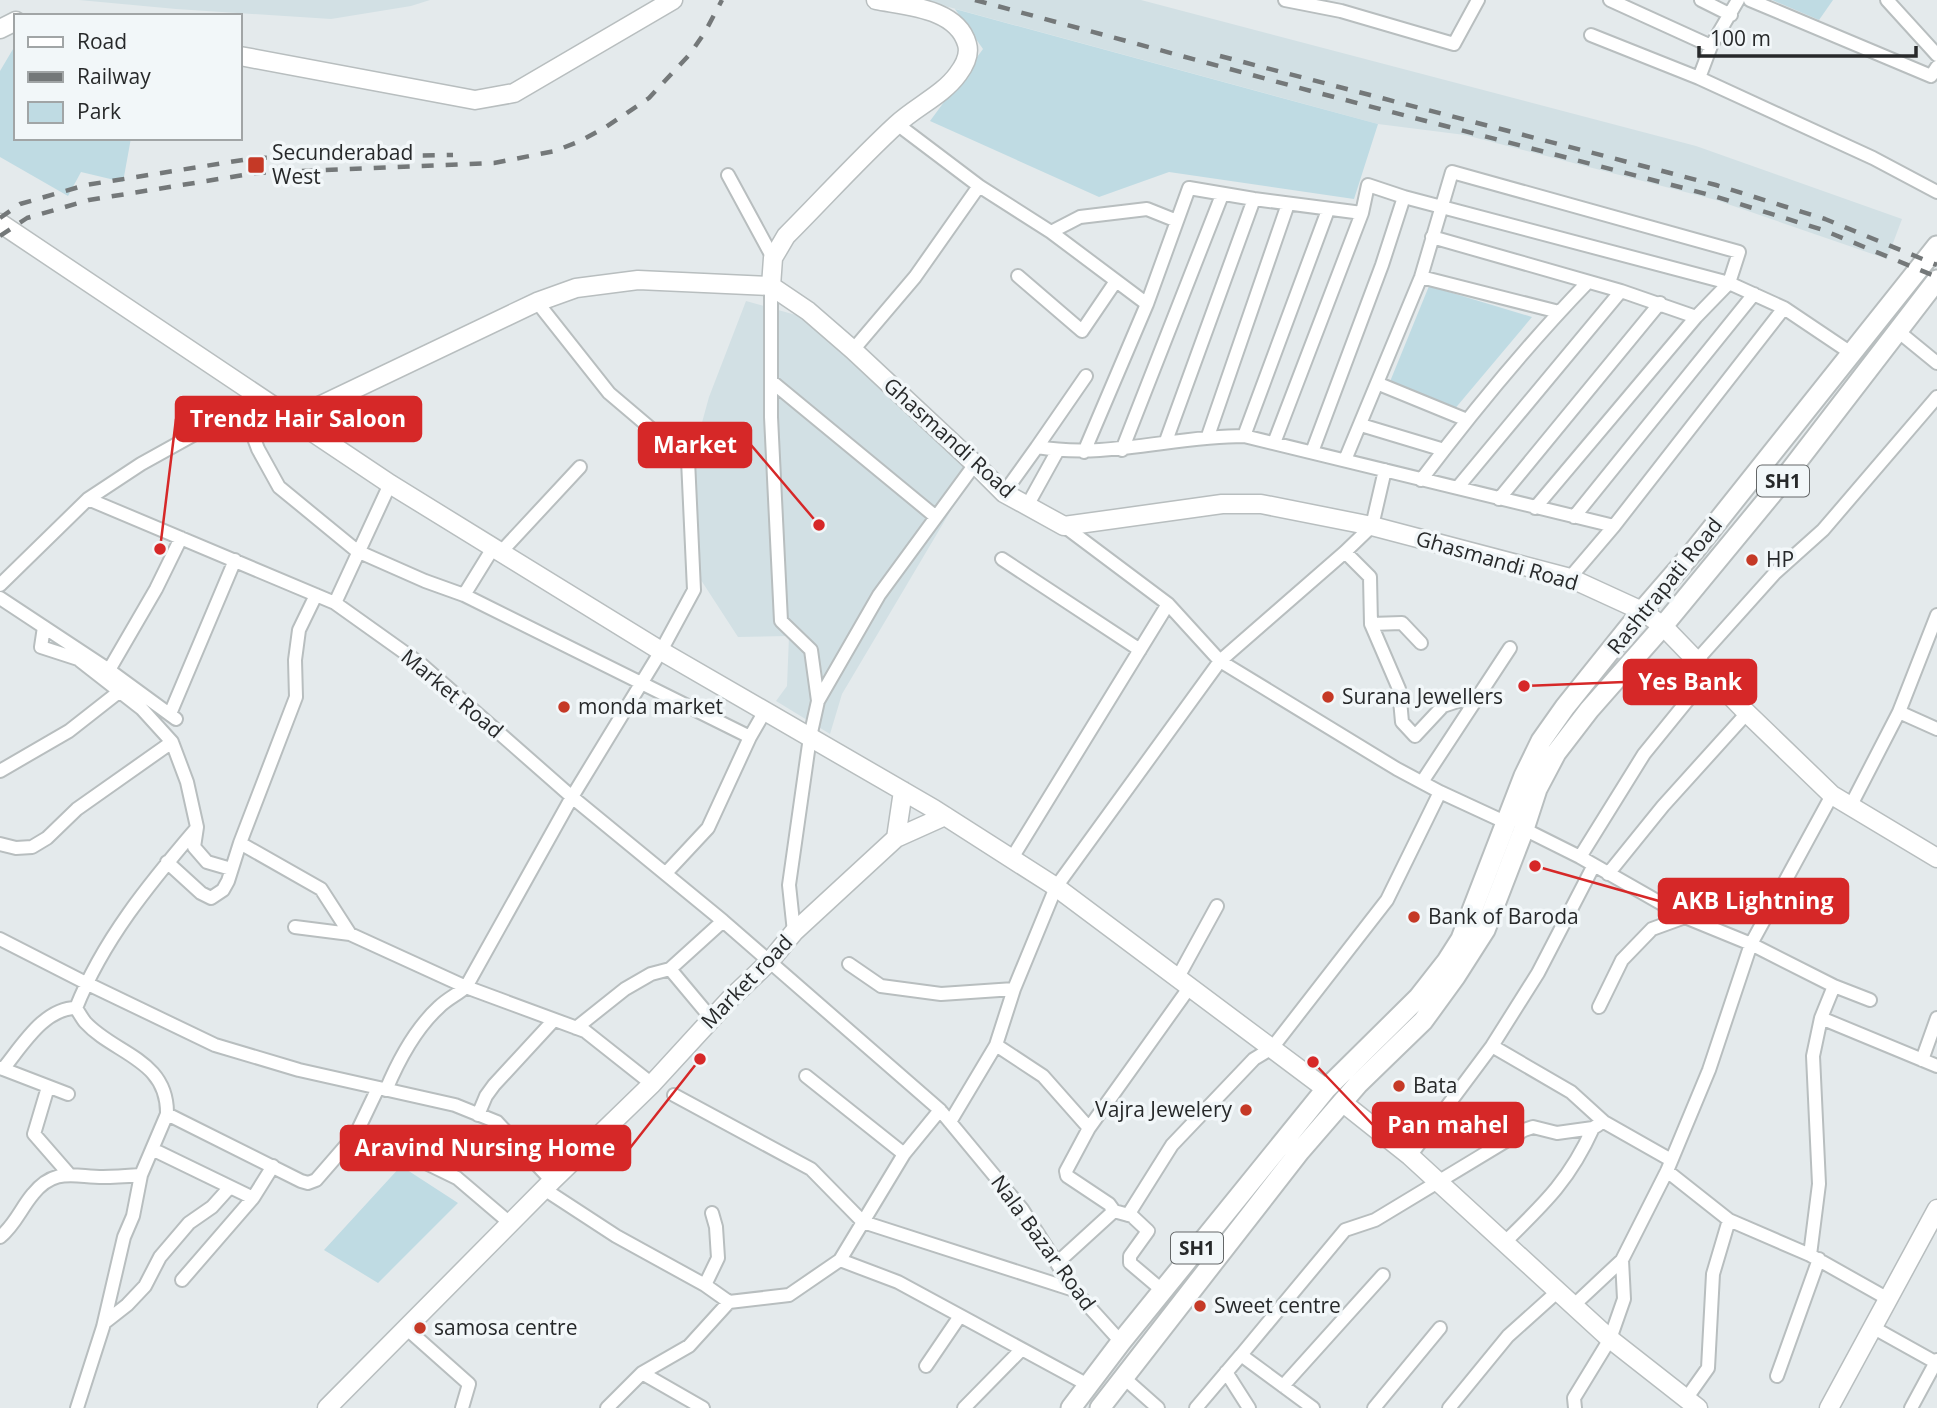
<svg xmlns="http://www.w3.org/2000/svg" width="1937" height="1408" viewBox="0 0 1937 1408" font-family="'Open Sans',sans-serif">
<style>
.built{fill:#d2e0e4}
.green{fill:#bfdbe3}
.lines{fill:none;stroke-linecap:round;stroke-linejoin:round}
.street-casing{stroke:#b8bebf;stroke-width:16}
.secondary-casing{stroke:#b8bebf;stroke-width:21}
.primary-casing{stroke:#b8bebf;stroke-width:23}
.street{stroke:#fff;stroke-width:12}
.secondary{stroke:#fff;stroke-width:18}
.primary{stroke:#fff;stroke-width:19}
.rail{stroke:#747879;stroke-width:4.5;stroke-dasharray:12 12;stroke-linecap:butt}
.poi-dot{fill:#c53926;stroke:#f2f7f9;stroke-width:2.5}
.labels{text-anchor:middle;stroke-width:7;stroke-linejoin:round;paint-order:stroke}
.shield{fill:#f2f7f9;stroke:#646768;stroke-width:2}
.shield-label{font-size:19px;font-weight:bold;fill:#27292a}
.poi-label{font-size:21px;fill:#27292a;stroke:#f2f7f9;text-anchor:start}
.street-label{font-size:21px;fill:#27292a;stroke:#f2f7f9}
.leader{fill:none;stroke:#d62828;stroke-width:2.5}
.callout-dot{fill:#d62828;stroke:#f2f7f9;stroke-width:2.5}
.callout{fill:#d62828;stroke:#d62828;stroke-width:2.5}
.callout-label{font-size:23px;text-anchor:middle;font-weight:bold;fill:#fff}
</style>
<rect width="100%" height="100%" fill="#e4eaec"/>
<path class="built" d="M79,0H430L411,6L331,19L176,9Z
M923,0H1141L1696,146L1902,219L1887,259L1716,200L1465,135L1378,124Z
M746,301L796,315L826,332L973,473L842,694L830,734L776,701L787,686L789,636L738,637L699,577L692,459L709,397Z"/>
<path class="green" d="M1772,0H1833L1819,20Z
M955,9L1378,124L1354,199L1169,172L1099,197L930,121L983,49Z
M16,44V138H131L123,182L81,172L68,196L0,157V71Z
M1429,286L1532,317L1453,411L1389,384Z
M401,1166L458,1203L378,1283L324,1250Z"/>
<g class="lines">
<g class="street-casing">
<path id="street" d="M1285,0L1341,11L1454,44L1478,0
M1610,0L1711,46
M1701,0L1731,15
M1738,0L1711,46L1699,78L1873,158L1937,192
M1750,0L1931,76L1937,67
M1887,0L1937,55
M1591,35L1699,78
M897,124L979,186L1051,232L1147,304
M728,175L773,258
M1051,232L1080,217L1147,209L1177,221
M1432,237L1621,291L1696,317
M1018,276L1082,331L1116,281
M1421,277L1559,312
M771,286V417L781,621L811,650L818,701
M1899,332L1937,363
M853,350L915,277L979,186
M771,381L936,517
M1379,384L1467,420
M259,410L261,424L252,433L258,449L279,487L357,551L425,581L464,595L750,737
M1361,425L1444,450
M1208,436L1288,204
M1244,436L1328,210
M1166,441L1254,199
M1274,443L1362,213
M1037,447L1086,376
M1122,450L1222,195
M1084,452L1147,304L1189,188L1254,199L1362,213L1368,185L1404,197
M1312,452L1382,265L1404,197L1729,283L1784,308L1851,353
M1345,460L1421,277L1452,172L1739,252L1729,283L1696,317L1535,508
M1421,480C1473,411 1528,344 1588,282
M1458,487L1621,291
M1004,493L1037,447C1108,459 1173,436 1244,436L1614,526
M88,499L335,603L422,665L572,797L723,921L940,1110L1022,1209L1074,1290L1121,1342
M1499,499L1660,303
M1027,506L1058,450
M1574,517L1754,294
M1064,526L1168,604L1220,661L1397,769L1440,792L1507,823
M1345,552L1370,577L1371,624L1399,689L1402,722L1415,736L1443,706L1479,694
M500,553L580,467
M1002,559L1140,650
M1568,580L1614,526L1784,308
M0,585L88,499L141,464L222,419L259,410L266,412
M464,595L493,548
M0,598L109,670L176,719
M335,603L390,484
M1371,624L1402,623L1421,643
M44,627L41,647L78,659L142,709L172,742L187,782L197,827L194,847L207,862L231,869
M1697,660L1775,573L1823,530L1937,397
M109,670L156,589L181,538
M1899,712L1937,729
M170,714L235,560
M0,771L69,731L120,691
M1422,782L1510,648
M1850,807L1899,712L1937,615
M1524,829L1580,857L1685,917L1751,944L1834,986L1870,1000
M240,843L321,889L350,934
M0,844L16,848L32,847L47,838L77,809L172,742
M1580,857L1644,754L1709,674
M1012,858L1168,604
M167,862L201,893L211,898L223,890L228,881L240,843L296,697L295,660L299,630L316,595
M666,873L708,828L750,737L765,711
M1608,874L1663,806L1747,713
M295,927L350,934L466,987L585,1031L652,1084
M794,932L789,885L810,737L818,701L879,595L975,464
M0,939L86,983L215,1045L299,1070L455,1105L497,1122L552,1181
M849,964L881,986L941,994L1014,989
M670,969L711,1018
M1177,979L1217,906
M1599,1007L1622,960L1652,929L1685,917
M76,1008C103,940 149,884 196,829
M76,1008C79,1013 82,1018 85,1022C114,1054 168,1059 167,1114
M1821,1018L1937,1066
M576,1028L625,989L651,974L670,969L723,921
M996,1045L1043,1076L1089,1128L1189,988
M1492,1046L1571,1092L1604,1122L1671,1160
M1922,1060L1937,1018
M0,1068L3,1069C22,1046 44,1008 76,1008
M3,1069L68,1094
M806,1076L904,1154L940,1110
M48,1087L34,1134L68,1173
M386,1090C399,1059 415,1029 439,1007C447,999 458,994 466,987L572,797L661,651L694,590L688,460L609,393L537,302
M674,1095L811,1169L863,1222L1074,1290
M478,1115L486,1096L494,1085L554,1020
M950,1122L996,1045L1014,989L1056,887L1220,661L1345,552L1372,526L1385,470
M1089,1128L1066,1171L1067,1176L1109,1204L1114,1211
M356,1134L378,1088
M152,1149L253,1198L273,1166
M1410,1156L1492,1046L1538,973L1594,865
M1667,1171L1729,1220L1810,1255L1890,1300
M544,1189L616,1236L705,1285L729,1302L789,1295L840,1260L904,1154
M1128,1215L1172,1145L1254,1059L1272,1048L1387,900L1440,792
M0,1237C15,1225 21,1208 33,1194C55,1167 74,1177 103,1177C115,1177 128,1176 141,1175
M1506,1241C1546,1202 1570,1179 1593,1128L1598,1125
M1810,1255L1819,1184L1813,1056L1821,1018L1834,986
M840,1260L898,1282L1088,1385
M1057,1263L1114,1211L1132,1216L1148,1231L1130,1256V1263L1163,1291
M182,1280L253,1198
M705,1285L718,1258L716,1227L712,1213
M1573,1306L1622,1260
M104,1323L127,1305L145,1286L160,1257L189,1223L212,1207L230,1187
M406,1328L469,1384L462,1408
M1874,1328L1935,1362
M1241,1355L1345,1230L1375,1220L1524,1130L1533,1127L1557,1133L1593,1128
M926,1366L960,1316
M1226,1372L1249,1408
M642,1373L703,1408
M1777,1376L1819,1259
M1123,1377L1158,1408
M1283,1386L1383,1275
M1686,1399L1708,1368L1713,1274L1729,1220
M77,1408L103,1327L124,1237L133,1216L141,1175L167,1114L301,1181L308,1183L316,1180L356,1134L416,1158L457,1178L511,1224
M607,1408L642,1373L689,1346L729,1302
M964,1408L1021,1350
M1196,1408L1241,1355L1313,1408
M1374,1408L1440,1328
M1449,1408L1508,1336L1557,1292
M1575,1408L1574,1398L1610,1339L1624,1299L1622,1260L1667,1171L1709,1070L1751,944L1832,795
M1911,1408L1937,1360"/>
</g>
<g class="secondary-casing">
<path id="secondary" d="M0,29L16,21
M240,56L475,100L514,93L673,0
M0,223L390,484L661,651L934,809L1056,887L1326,1089
M771,286L773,258L786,236C823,199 858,160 896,125C915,107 943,95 958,74C964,66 970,54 967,44C957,8 906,6 876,0
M294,418L537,302L576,288L638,280L771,286L808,311L853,350L975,464L1004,493L1064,526L1222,504H1261L1372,526L1570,578L1642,611L1663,626L1747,713L1832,795L1937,858
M896,838L903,791
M1342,1102L1410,1156L1610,1339L1698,1408
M327,1408L552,1181L652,1084L730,999L770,961L794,932L896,838L945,816
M1829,1408L1937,1209"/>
</g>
<g class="primary-casing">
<path id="primary" d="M1071,1408L1121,1342L1326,1089L1418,998L1447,961L1461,939L1524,776L1541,741L1565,707L1642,611L1694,551L1937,246
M1100,1408L1300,1151L1358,1084L1423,1021L1455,977L1485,930L1524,829L1537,789L1556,753L1589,710L1663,626L1780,484L1937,280"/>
</g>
<use href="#street" class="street"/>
<use href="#secondary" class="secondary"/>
<use href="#primary" class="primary"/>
<path class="rail" d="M975,0L1311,91L1714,196L1823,230L1937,277
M1220,56L1716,185L1825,219L1937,265
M0,218L20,204L86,185L255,158L453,155
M0,236L27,218L89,200L256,173L494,163L555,151L580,141L606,127L649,98L690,54L705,32L722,0"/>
</g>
<g class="poi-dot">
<rect x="247" y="156" width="18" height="18" rx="3.5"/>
<circle cx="1752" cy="560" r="7"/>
<circle cx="1328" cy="697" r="7"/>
<circle cx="564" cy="707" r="7"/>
<circle cx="1414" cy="917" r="7"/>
<circle cx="1399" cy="1086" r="7"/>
<circle cx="1246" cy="1110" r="7"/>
<circle cx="1200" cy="1306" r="7"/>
<circle cx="420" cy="1328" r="7"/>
</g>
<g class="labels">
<g class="shield">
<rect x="1757" y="465.5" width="52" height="31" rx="5"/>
<rect x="1171" y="1232.5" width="52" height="31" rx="5"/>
</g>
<g class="shield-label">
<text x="1783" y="488">SH1</text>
<text x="1197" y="1255">SH1</text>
</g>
<g class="poi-label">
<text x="272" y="160">Secunderabad<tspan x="272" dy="24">West</tspan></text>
<text x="1766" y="567">HP</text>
<text x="1342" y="704">Surana Jewellers</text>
<text x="578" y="714">monda market</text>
<text x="1428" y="924">Bank of Baroda</text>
<text x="1413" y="1093">Bata</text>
<text x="1232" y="1117" text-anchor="end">Vajra Jewelery</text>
<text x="1214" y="1313">Sweet centre</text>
<text x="434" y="1335">samosa centre</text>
</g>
<g class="street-label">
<text transform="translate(949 438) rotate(42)" y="7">Ghasmandi Road</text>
<text transform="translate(1497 561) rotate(16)" y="7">Ghasmandi Road</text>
<text transform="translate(1665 586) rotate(-51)" y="7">Rashtrapati Road</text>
<text transform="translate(452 694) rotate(40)" y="7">Market Road</text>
<text transform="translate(747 982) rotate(-46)" y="7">Market road</text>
<text transform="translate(1043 1243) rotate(54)" y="7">Nala Bazar Road</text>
</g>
</g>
<path class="leader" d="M160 549L176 419M819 525L751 445M1524 686L1624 682M1535 866L1659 901M1313 1062L1373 1125M700 1059L630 1148"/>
<g class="callout-dot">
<circle cx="160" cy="549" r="7"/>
<circle cx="819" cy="525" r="7"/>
<circle cx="1524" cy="686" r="7"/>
<circle cx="1535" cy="866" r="7"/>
<circle cx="1313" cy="1062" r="7"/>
<circle cx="700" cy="1059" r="7"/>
</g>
<g class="callout">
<rect x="176" y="397" width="245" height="44" rx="7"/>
<rect x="639" y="423" width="112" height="44" rx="7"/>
<rect x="1624" y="660" width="132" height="44" rx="7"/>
<rect x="1659" y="879" width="189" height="44" rx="7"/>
<rect x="1373" y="1103" width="150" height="44" rx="7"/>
<rect x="341" y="1126" width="289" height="44" rx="7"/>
</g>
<g class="callout-label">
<text x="298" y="427">Trendz Hair Saloon</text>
<text x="695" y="453">Market</text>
<text x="1690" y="690">Yes Bank</text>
<text x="1753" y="909">AKB Lightning</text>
<text x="1448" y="1133">Pan mahel</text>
<text x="485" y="1156">Aravind Nursing Home</text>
</g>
<rect x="14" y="14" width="228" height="126" fill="#f2f7f9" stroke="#a1a5a6" stroke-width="2"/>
<rect x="28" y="37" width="35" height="10" fill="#ffffff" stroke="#a1a5a6" stroke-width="2"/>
<text x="77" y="49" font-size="21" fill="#27292a">Road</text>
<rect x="28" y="72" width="35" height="10" fill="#747879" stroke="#a1a5a6" stroke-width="2"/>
<text x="77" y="84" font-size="21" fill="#27292a">Railway</text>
<rect x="28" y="102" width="35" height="21" fill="#bfdbe3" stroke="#a1a5a6" stroke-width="2"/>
<text x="77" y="119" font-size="21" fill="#27292a">Park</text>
<path d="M1699 46v10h217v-10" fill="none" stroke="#27292a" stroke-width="3.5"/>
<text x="1710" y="46" font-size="21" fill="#27292a" stroke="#f2f7f9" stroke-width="5" paint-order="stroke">100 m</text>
</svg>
